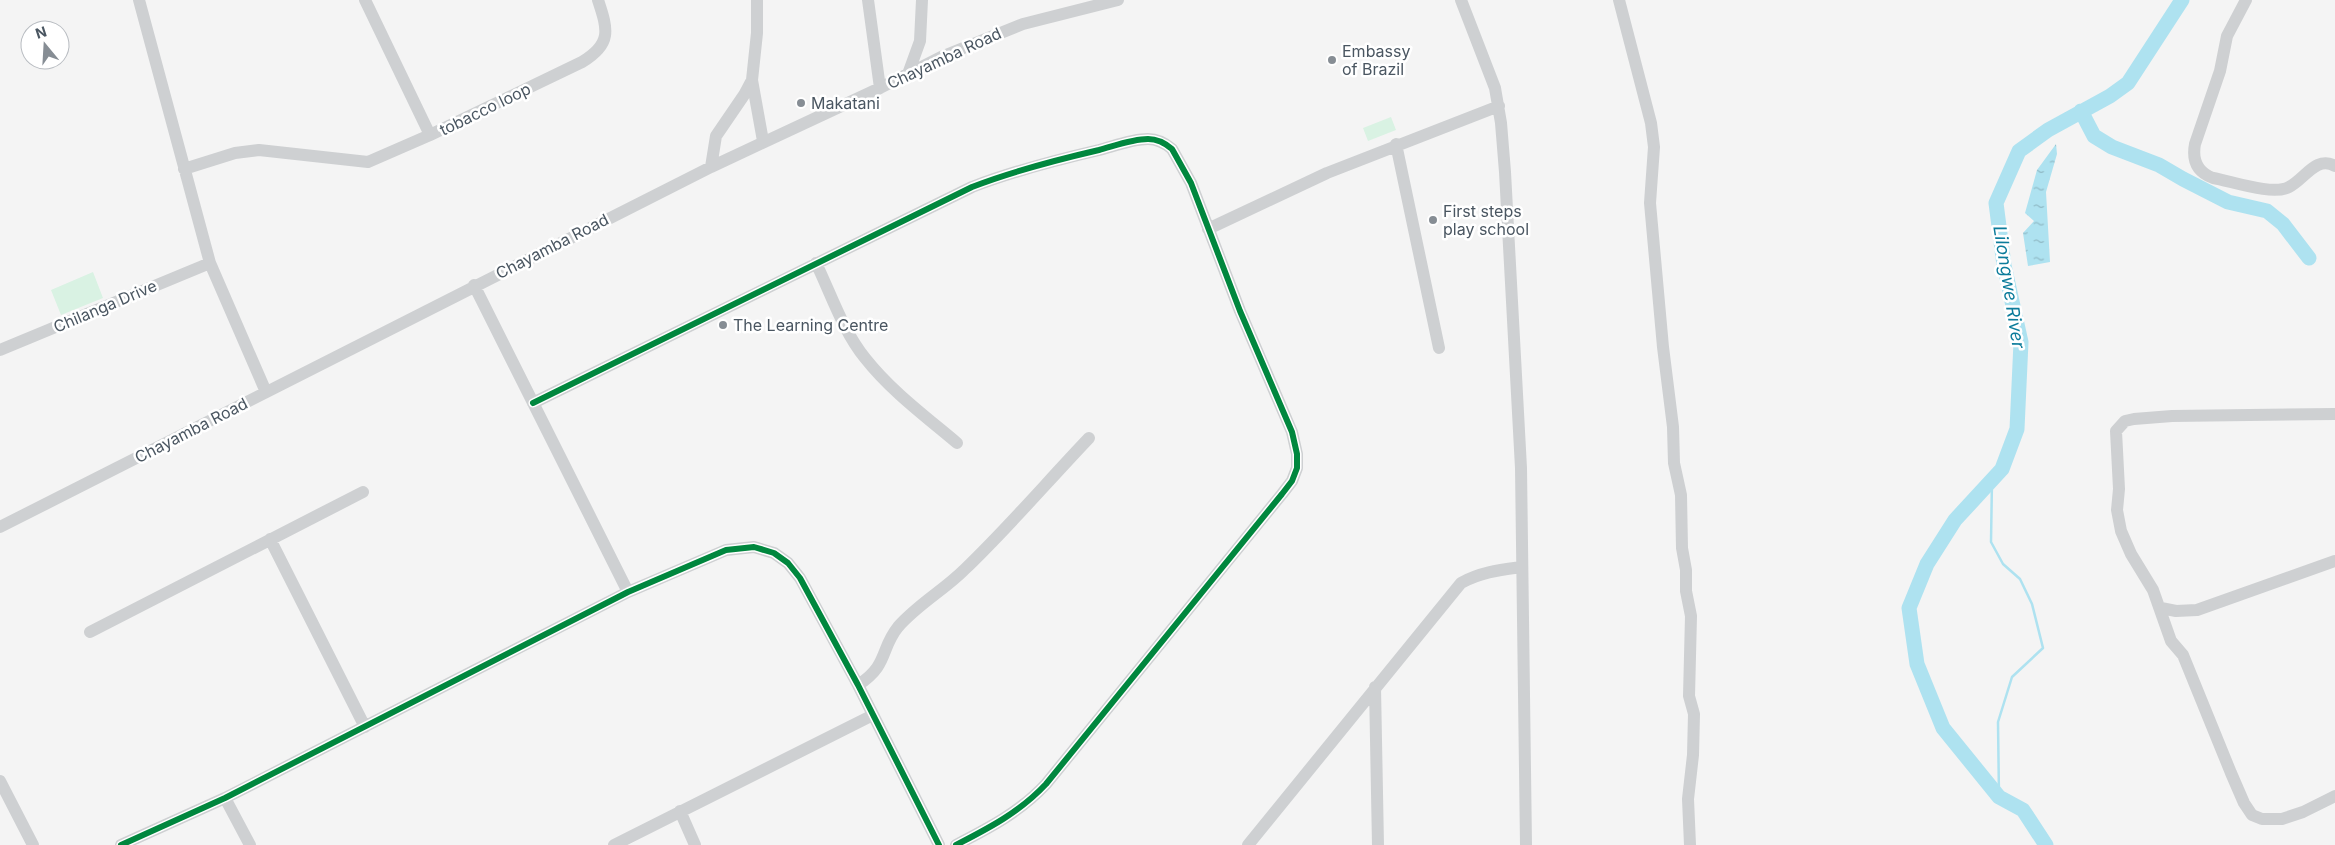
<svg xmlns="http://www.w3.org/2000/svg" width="2335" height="845" viewBox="0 0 2335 845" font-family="Inter,sans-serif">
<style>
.grass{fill:#d9f2e3}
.water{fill:url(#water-ripples)}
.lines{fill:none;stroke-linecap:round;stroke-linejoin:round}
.stream{stroke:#aee2f0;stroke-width:2.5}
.river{stroke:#aee2f0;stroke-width:15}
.minor{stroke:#ced0d2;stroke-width:12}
.cycleway-casing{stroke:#fff;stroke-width:9}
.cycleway{stroke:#00873e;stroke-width:6}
.poi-dot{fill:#868d94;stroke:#fff;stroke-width:2}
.labels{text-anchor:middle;stroke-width:5;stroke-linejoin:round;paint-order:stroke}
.poi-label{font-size:16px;fill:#4a5661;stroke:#fff;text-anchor:start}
.street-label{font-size:16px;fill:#4a5661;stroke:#fff}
.water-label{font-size:18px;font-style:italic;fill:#0c7c9b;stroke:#fff}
</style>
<defs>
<pattern id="water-ripples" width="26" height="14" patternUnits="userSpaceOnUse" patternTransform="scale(1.25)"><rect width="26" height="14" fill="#aee2f0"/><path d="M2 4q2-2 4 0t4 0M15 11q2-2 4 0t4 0" fill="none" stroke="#90bac6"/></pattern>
</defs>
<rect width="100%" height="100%" fill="#f4f4f4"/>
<path class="grass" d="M1391,117L1396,130L1368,141L1363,128Z
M93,272L103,298L61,315L51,290Z"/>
<path class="water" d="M2056,144L2057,154L2046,192L2050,262L2028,266L2023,233L2034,221L2025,213L2037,170Z"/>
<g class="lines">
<path class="stream" d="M1992,480L1991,542L2003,564L2020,579L2032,604L2043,648L2012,677L1998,722L1999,797"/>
<path class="river" d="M2081,111L2094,136L2112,147L2159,165L2183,179L2228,202L2267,211L2283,224L2309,258
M2046,845L2023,810L1999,797L1943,728L1917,664L1909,608L1927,564L1955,520L2002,469L2017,429L2021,342L2004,265L1996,203L2019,151L2048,130L2110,96L2128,83L2182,0"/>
<path class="minor" d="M139,0L210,263L266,392
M365,0L430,135L582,62C612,44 608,30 598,0
M868,0L880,88
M1461,0L1495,88L1501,123L1505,172L1521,468L1526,845
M1619,0L1651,123L1654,147L1650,203L1663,347L1673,427L1674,463L1681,495L1682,548L1686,570V591L1691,616L1689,696L1694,714L1693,755L1688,799L1690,845
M2246,0L2227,36L2220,71L2195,144C2192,160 2197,172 2213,178C2231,181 2273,196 2289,187C2304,180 2316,155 2335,166
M908,74L920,41L922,0
M752,80L763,141
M1396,144L1439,348
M711,167L716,136L744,95L752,80L757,33V0
M184,169L235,153L259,150L368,162L430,135
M1208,229L1327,173L1499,106
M816,263C831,294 843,331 865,358C891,391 925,416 957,443
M474,285L628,592
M0,350L210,263
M533,403L972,187C1013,171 1056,160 1099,150C1114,146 1132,139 1148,139C1157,139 1165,143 1172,149L1191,183L1240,311L1292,432L1297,454V468L1292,481L1282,494L1046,784C1020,812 989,828 956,845
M2335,414L2172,416L2134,419L2125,421L2116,431L2119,489L2117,510L2121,531L2131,554L2153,590L2171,641L2183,655L2231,773L2244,803L2252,815L2262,819H2282L2303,812L2335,796
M0,527L711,167L880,88L941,57L1023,24L1118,0
M270,539L365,727
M2161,608L2176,611L2197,610L2335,561
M90,632L363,492
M858,685C889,665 880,649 898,627C917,605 944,590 964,570C1008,528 1047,482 1089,438
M1375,687L1378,845
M0,781L33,845
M225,798L250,845
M680,811L695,845
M121,845L225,798L628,592L726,550L754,547L774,553L788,563L800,578L858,685L939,845
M614,845L873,715
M1248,845L1461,583C1481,572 1500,570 1522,567"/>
<g class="cycleway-casing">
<path id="cycleway" d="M533,403L972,187C1013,171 1056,160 1099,150C1114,146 1132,139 1148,139C1157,139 1165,143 1172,149L1191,183L1240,311L1292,432L1297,454V468L1292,481L1282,494L1046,784C1020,812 989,828 956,845
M121,845L225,798L628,592L726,550L754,547L774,553L788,563L800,578L858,685L939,845"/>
</g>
<use href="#cycleway" class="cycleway"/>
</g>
<g class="poi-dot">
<circle cx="1332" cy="60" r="5"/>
<circle cx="801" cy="103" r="5"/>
<circle cx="1433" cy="220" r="5"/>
<circle cx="723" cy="325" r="5"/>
</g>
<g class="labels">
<g class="poi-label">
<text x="1342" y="57">Embassy<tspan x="1342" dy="18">of Brazil</tspan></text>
<text x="811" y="109">Makatani</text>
<text x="1443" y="217">First steps<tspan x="1443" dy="18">play school</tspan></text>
<text x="733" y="331">The Learning Centre</text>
</g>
<g class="street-label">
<text transform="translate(944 58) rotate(-25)" y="6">Chayamba Road</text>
<text transform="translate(485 109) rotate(-26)" y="6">tobacco loop</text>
<text transform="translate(552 246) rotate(-27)" y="6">Chayamba Road</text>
<text transform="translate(105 306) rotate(-23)" y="6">Chilanga Drive</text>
<text transform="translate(191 430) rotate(-27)" y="6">Chayamba Road</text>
</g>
<g class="water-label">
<text transform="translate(2009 287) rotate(81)" y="6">Lilongwe River</text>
</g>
</g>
<g transform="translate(45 45) rotate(342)"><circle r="24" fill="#ffffff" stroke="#b7bbc0"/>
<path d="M0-4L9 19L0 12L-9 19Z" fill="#868d94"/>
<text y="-8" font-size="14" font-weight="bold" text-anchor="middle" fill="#4a5661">N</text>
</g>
</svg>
